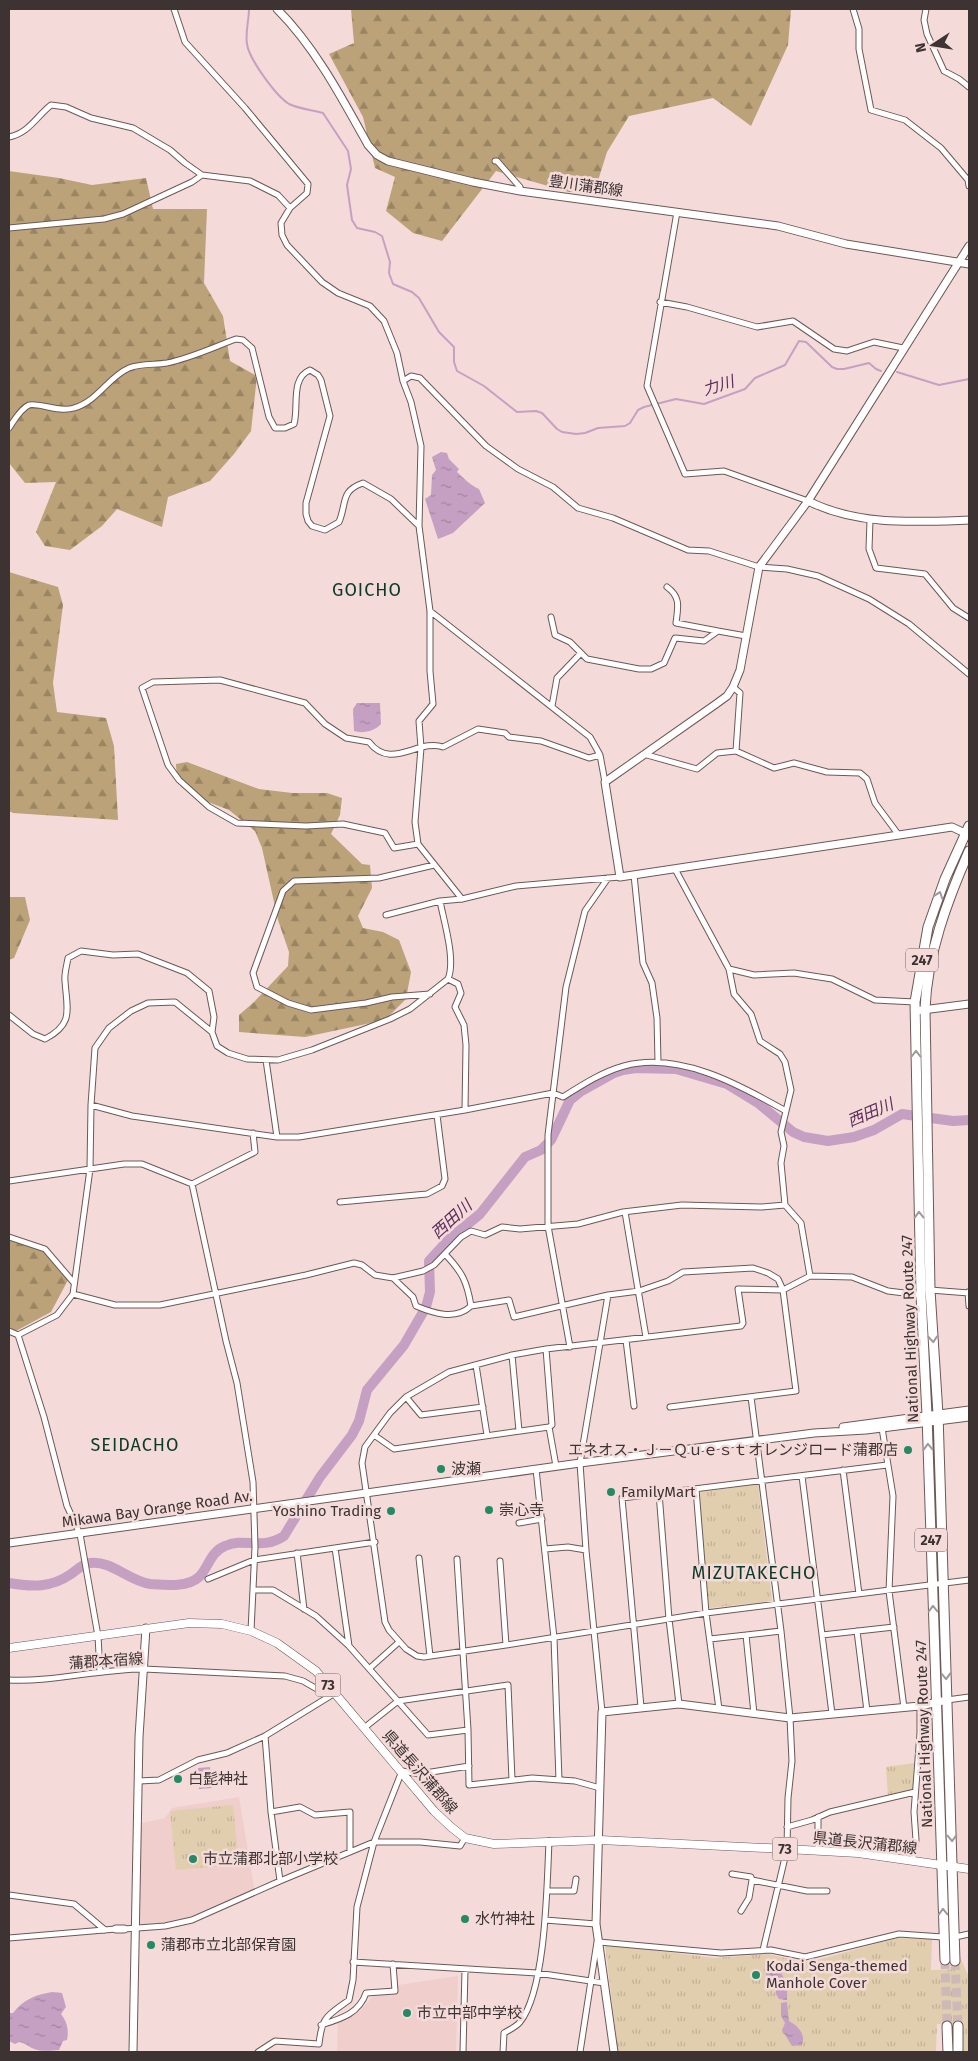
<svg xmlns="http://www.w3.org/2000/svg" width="978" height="2061" viewBox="0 0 978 2061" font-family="'Fira Sans','Noto Sans JP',sans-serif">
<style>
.built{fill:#efcecb}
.forest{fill:url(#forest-firs)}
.park{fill:url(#park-tufts)}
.water{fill:url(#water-ripples)}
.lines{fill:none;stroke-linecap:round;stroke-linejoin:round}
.stream{stroke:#c6a0c3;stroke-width:2}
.river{stroke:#c6a0c3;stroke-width:10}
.highway-tunnel{stroke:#cfb9b8;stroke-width:9;stroke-dasharray:9 4.5;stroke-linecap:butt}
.street-casing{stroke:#6d5856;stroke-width:7}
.secondary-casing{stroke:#6d5856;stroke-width:9}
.primary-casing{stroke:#6d5856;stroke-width:9}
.highway-casing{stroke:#6d5856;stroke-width:11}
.street{stroke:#fff;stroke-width:5}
.secondary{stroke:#fff;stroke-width:7}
.primary{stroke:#fff;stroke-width:8}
.highway{stroke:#fff;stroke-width:9}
.oneway{stroke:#9e9998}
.poi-dot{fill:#258963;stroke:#f4dbd9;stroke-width:2}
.labels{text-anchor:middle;stroke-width:5;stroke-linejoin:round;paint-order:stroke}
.shield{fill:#f4dbd9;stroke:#736564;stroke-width:1}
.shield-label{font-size:14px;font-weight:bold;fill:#3c3332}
.street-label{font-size:15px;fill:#3c3332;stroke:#f4dbd9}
.poi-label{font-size:15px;fill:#3c3332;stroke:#f4dbd9;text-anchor:start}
.water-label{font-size:16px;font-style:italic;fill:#5d2d5a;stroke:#f4dbd9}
.quarter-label{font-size:18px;letter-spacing:1px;fill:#0a3a28;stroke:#f4dbd9}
</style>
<defs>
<pattern id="forest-firs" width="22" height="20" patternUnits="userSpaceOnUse" patternTransform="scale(1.25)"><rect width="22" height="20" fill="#bca278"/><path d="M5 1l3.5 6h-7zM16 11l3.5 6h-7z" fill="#9a8563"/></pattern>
<pattern id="park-tufts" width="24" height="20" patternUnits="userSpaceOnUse" patternTransform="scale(1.25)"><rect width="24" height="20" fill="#e1ceaf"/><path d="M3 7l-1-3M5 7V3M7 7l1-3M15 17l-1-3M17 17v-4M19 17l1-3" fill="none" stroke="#c2b197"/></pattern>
<pattern id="water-ripples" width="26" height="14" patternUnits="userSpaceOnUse" patternTransform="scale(1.25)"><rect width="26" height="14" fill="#c6a0c3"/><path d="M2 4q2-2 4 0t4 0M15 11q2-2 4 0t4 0" fill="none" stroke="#a2839f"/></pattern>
</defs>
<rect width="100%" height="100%" fill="#f4dbd9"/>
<path class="built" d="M239,1797L255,1893L192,1920L135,1929L137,1824L165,1818L172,1808Z
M458,1976L456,2052H335H337L338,2023L360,2011L373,1996L398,1993V1985Z"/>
<path class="forest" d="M351,9H791L788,45L751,126L713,98L629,116L607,152L596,187L569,192L496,171L442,241L413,233L386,211L395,177L375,168L363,117L329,54L354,43Z
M9,171L59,178L92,185L146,178L153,209H207L204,283L223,316L230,361L257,376L251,431L234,454L210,481L168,497L162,527L117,509L102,526L70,550L45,546L36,532L56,482L25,483L9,463Z
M9,572L58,587L63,605L53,683L57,712L106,718L114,746L118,820L13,813L9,811Z
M187,762L259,789L292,793H327L342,798L340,815L331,834L362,864L370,865L372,888L358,916L363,928L383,932L399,940L411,972L406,999L385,1020L305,1037L239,1032V1015L254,1002L288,966L289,952L278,920L262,848L255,831L229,810L200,799L177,782L176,764Z
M9,897H25L30,920L14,958L9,960Z
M9,1240L43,1251L68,1280L51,1312L16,1331L9,1327Z"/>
<path class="park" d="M758,1484L772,1601L709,1608L699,1495L701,1492Z
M914,1763L913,1789L888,1797L886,1767Z
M233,1805L239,1864L176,1870L170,1811Z
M897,1938L932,1939L931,1970L960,1969L959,1955L969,1977V2052H963L962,2025L937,2024L936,2052H618L605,1944L714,1958L768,1954L803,1962L817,1960Z"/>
<path class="water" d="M441,452L447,453L449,459L459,469L457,472C463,478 472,486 479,489L485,503L453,533L438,539L425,499L431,495L432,475L436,470L432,457Z
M357,703H380L381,724C375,731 363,734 354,731L353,709Z
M210,1767L212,1788L199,1789L198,1768Z
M771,1966H776C785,1976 788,1987 787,2000L779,1999L776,1994V1984L767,1976L764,1970L766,1967Z
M52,1992L62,1993L66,2007L61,2014C67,2022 69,2029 67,2040L63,2041L59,2050C51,2051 37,2052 30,2047C25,2044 24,2043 19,2042L15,2044L9,2041V2013H13C24,1999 35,1995 52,1992Z
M787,2002L789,2021C798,2026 806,2034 802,2045L792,2046L782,2030L785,2023L781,2016V2003Z"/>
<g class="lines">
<path class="stream" d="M249,9C249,20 245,33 247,44C249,59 276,96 289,104C299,109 313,110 323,113L348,151L351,169L347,185L352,220L357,228L375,232L382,236L390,262L389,273L393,284L412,292L419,298L439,332L454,347V362L457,371L484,386L517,412L536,411L542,413L557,429L562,432L576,434L585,433L598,428L625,426L630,423L638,410L644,407L676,399L704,404L745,389L755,378L785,365L799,341L806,342L832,367L837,369H844L869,363L876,369L881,371
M897,372L939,385L969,379"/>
<path class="river" d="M9,1583C32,1587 51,1588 71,1574C77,1570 82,1564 90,1563C111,1560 129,1581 150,1584C164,1585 187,1588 199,1577C209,1567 210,1552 225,1546C245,1537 261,1551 284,1536L320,1477L352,1435L359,1421L367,1390L404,1345L426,1307L430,1292L429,1261L448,1240L480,1214L525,1157L541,1150L551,1140L570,1100L580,1092L614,1073L623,1070L636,1068L676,1069L727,1084L758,1103L793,1132L804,1137L828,1141L854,1137L874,1130L902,1114L953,1121L969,1120"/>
<path class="highway-tunnel" d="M945,1960L947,2026
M955,1961L958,2026"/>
<g class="street-casing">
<path id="street" d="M174,9L185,42L245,108L308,184L307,193L290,208L281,223L282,235L287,245L322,282L338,293L370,306L384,321L397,353L403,381L411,402L421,446L419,526L430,611V671L433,704L419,721L421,748L415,822L418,844L462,899
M853,9L859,29V49L871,110L905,120L941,148L968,180L969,186
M926,9L924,20L927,34L944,71L959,79L969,87
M9,137C29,133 36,117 51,105L66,107L91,118L133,128L170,150L185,163L202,175L250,181L278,195L290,208
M495,161H497L520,187V191
M677,212L647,386L685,474L724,471L808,501
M9,228L104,219L123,214L192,182L202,175
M660,302L687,307L757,327L793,321L834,349L847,351L874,342L903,348
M403,381L411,376L420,378L486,446L518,469L553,487L578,508L613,518L688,550L709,551L759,567L787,569L818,576L869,599L909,624L969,674
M9,428C14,421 20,409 29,405C37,402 59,413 74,408C97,402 108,377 129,368C141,363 155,365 167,363C191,358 214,347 236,339L243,340L252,348L269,417L275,428H285L294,424C299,407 290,378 310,370L318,375L321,380L330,416L306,503V514L308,521L312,526L325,530L339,522C347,503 340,491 363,483L391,499L419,526
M870,520L869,549L876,568L925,574L953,608L969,618
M430,611L590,737L600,755L605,782
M551,617L555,635L570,642L587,659L639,669H651L664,663L675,638L704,641L718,631L676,623C678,607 681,597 667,587
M718,631L746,636
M733,687L740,693L736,751
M552,706L557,678L580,654
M647,755L697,769L717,753L736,751L774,768L794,763L827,772L860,773L867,779L875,803L898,834
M418,844L394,848L385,833L343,824L306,826L237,823L209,807L179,780L168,765L142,688L153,682L220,680L305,703L325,724L346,738L369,742C391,771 419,738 443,747L478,729L505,733L509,737L541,741L589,758L600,755
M675,869L729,969L734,994L751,1014L760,1041L780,1054L785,1062L791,1090L781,1132L784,1146L781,1163L785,1205L801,1223L810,1276L852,1277L888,1291L921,1295
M634,875L643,963L652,983L657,1018L658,1062
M386,915L440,901L462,899L516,886L620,877
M729,969L754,975L794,973L832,979L875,1000L915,1002
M448,979L458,984L461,993L455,1007L464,1025L466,1045L465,1110
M430,994L392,997L366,1003L311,1010L288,1003L257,987L253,973L283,891L294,881L379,878L434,865
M9,1015L33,1034L45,1039C74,1024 67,1010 65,981C64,974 67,965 68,958L81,951L113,955L138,954L187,973L209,991L214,1017L212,1032
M266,1060L277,1137
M91,1105L132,1116L277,1137H299L465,1110L553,1093L563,1097C582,1085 602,1072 624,1066C679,1051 740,1085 786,1111
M9,1181L124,1164H142L192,1184L255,1152L253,1133
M192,1184L226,1341L237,1383L253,1482L255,1547L251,1631
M340,1202L427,1194L442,1186L445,1179L437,1115
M625,1212L646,1337
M9,1237L45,1249L74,1283
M445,1254C462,1272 467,1281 471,1306L509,1300L514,1317L608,1295L639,1291L668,1281L683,1272L753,1268L768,1273L778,1279L783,1290L796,1391L670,1407
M810,1276L783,1290L738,1289L743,1323L741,1326L546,1349L512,1355L449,1372L406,1397L390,1413L365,1447L362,1463L385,1622L389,1630L406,1649L417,1656L424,1657L506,1645L706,1613L969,1580
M393,1278L413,1297L416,1306C433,1313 455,1321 471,1306
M930,1290L969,1293
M968,1292L969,1306
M73,1294L115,1305H160L306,1275L354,1263L362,1265L375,1275L393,1278L423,1271L434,1265L461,1237L471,1231L485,1235L502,1227L520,1229L578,1224L623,1212L682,1205L761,1207L785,1205
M9,1331L18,1335L44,1417L67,1506L80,1534L98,1636L100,1672
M18,1335L57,1315L73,1294L90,1169L91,1105L95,1048L109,1028L131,1011L148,1003L175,1002L212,1032L217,1046L228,1053L247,1059L278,1060L312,1050L390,1019L410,1009L448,979C456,960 444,922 440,901
M626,1340L634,1406
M570,1347L548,1226V1135L566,987L585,911L608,878
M546,1349L552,1425L549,1427L556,1466
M512,1355L519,1431
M476,1365L487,1435
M406,1397L421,1415L483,1407
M751,1397L781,1631L790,1718L792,1761L788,1798L787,1849L763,1950
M882,1428L893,1496L889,1591L904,1708
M374,1435L394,1449L549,1427
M536,1469L554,1638L559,1780
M843,1470L859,1594
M802,1476L832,1714
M696,1489L706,1613L719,1709
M659,1493L669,1619L679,1704
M519,1523L542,1519
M545,1549L568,1547L586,1550
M297,1553L304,1609
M419,1558L430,1656
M457,1559L468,1730L469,1785L532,1778L575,1781L600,1788
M500,1561L506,1645
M208,1579L254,1560L375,1542
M253,1590H273L316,1616L349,1646L335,1548
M857,1631L867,1711
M746,1635L754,1714
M822,1635L894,1627
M710,1639L781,1631
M349,1646L428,1735L468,1730
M370,1668L399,1642
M9,1680C54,1682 99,1669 144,1669L285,1676L303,1681L324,1693H335
M947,1700L969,1697
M641,1707L622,1498L887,1465
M602,1712L586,1550L580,1463L608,1295
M364,1728L398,1701L508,1685L512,1780
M265,1736L271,1812L280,1881
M139,1781L159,1780L198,1760L227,1753L265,1736L335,1693
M271,1812L300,1807L315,1815L350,1812V1852
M787,1827L812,1820L830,1812L915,1792
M818,1851V1817
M912,1861L916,1840L914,1812L920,1733V1706
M732,1874L751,1877L752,1880L749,1898L741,1911
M752,1880L807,1891H827
M547,1891H574L576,1879
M9,1895L74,1904L105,1930
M545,1920L596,1924
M124,1929L165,1926L192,1920L280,1881L374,1842H420L460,1846L465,1838
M955,1937L969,1934
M9,1938L116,1929
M599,1942L721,1953L771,1950L805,1957L899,1934L943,1937
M353,1962L537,1973L604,1983
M321,2025C340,2019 359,2014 366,1993L395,1991L393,1964
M258,2052L275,2041L319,2044C322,2016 327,2016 349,2000L353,1980L357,1907L374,1842L402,1771L419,1774L469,1766
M463,2052L465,1969
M503,2052L504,2033C509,2030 516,2027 520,2022C546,1990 547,1884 549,1841
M580,2052L597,1942"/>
</g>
<g class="secondary-casing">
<path id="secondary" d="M277,9C315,47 342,98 368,145L377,155L388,161L473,182L520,191L778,226L846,244L969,264
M808,501C858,526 915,522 969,520
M969,835L952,827L620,877L605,782L716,704L727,696L733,687L740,670L759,567L808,501L969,246
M915,1011L969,1004
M843,1427L969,1410
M9,1543L580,1463L814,1433L866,1430L969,1417
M116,1929H124
M133,2052L139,1737L146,1628
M614,2052L596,1924L602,1712L679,1704L790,1718L920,1706L947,1700"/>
</g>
<g class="primary-casing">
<path id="primary" d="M9,1648L189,1623L222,1624L251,1631L277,1643L316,1671L434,1811L451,1827L465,1838L494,1844L600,1840L787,1849L858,1853L969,1869"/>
</g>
<g class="highway-casing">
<path id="highway" d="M945,1960L927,1415L921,1295L915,1002L928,927L945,879L969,826
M955,1961L938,1414L930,1290L925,1009C927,955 947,901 969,851
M947,2026L948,2052
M958,2026V2052"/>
</g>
<use href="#street" class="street"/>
<use href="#secondary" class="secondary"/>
<use href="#primary" class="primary"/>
<use href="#highway" class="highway"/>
</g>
<defs><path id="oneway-chevron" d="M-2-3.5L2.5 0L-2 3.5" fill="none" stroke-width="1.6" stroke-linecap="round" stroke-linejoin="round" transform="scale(1.25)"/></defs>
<g class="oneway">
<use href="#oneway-chevron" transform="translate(939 895) rotate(-71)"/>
<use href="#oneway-chevron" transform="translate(916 1054) rotate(-90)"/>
<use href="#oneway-chevron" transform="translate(919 1215) rotate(-91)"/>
<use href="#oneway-chevron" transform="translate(933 1339) rotate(86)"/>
<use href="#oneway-chevron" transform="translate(928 1447) rotate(-92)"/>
<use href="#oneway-chevron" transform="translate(933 1609) rotate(-91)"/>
<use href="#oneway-chevron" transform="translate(946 1676) rotate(88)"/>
<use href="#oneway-chevron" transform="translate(952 1838) rotate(88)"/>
<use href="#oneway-chevron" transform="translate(943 1912) rotate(-91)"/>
</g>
<g class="poi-dot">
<circle cx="908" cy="1450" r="5"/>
<circle cx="441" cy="1469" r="5"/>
<circle cx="611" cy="1492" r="5"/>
<circle cx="489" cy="1510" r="5"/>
<circle cx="391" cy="1511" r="5"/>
<circle cx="178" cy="1779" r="5"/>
<circle cx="193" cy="1859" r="5"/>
<circle cx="465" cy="1919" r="5"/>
<circle cx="151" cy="1945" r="5"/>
<circle cx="756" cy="1975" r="5"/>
<circle cx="407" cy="2013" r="5"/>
</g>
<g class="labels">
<g class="shield">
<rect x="906" y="948.5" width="32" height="23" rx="4"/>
<rect x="915" y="1528.5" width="32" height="23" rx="4"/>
<rect x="315.5" y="1673.5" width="25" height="23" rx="4"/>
<rect x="772.5" y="1837.5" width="25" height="23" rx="4"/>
</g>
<g class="shield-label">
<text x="922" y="965">247</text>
<text x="931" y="1545">247</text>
<text x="328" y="1690">73</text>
<text x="785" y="1854">73</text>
</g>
<g class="street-label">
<text transform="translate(586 186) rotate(8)" y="5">豊川蒲郡線</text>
<text transform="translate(910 1329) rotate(-92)" y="5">National Highway Route 247</text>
<text transform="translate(157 1509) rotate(-8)" y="5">Mikawa Bay Orange Road Av.</text>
<text transform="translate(106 1661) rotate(-4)" y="5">蒲郡本宿線</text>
<text transform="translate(924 1734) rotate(-92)" y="5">National Highway Route 247</text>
<text transform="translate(420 1772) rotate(49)" y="5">県道長沢蒲郡線</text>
<text transform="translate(865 1843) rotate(6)" y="5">県道長沢蒲郡線</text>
</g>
<g class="poi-label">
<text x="898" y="1455" text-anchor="end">エネオス・Ｊ－Ｑｕｅｓｔオレンジロード蒲郡店</text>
<text x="451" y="1474">波瀬</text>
<text x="621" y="1497">FamilyMart</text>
<text x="499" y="1515">崇心寺</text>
<text x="381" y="1516" text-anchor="end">Yoshino Trading</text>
<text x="188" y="1784">白髭神社</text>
<text x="203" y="1864">市立蒲郡北部小学校</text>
<text x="475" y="1924">水竹神社</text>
<text x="161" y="1950">蒲郡市立北部保育園</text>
<text x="766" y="1971">Kodai Senga-themed<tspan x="766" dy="17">Manhole Cover</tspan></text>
<text x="417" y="2018">市立中部中学校</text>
</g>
<g class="water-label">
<text transform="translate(718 385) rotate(-17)" y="6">力川</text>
<text transform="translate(870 1112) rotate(-23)" y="6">西田川</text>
<text transform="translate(451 1219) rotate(-42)" y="6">西田川</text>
</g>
<g class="quarter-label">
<text x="367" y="596">GOICHO</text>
<text x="135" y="1451">SEIDACHO</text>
<text x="754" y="1579">MIZUTAKECHO</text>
</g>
</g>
<rect width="978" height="2061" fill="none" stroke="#3c3332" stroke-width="20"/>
<g transform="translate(933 45) rotate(258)" stroke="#f4dbd9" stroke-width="4" paint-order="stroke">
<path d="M0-4L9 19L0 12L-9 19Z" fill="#3c3332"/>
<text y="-8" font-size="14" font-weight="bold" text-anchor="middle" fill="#3c3332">N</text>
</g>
</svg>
